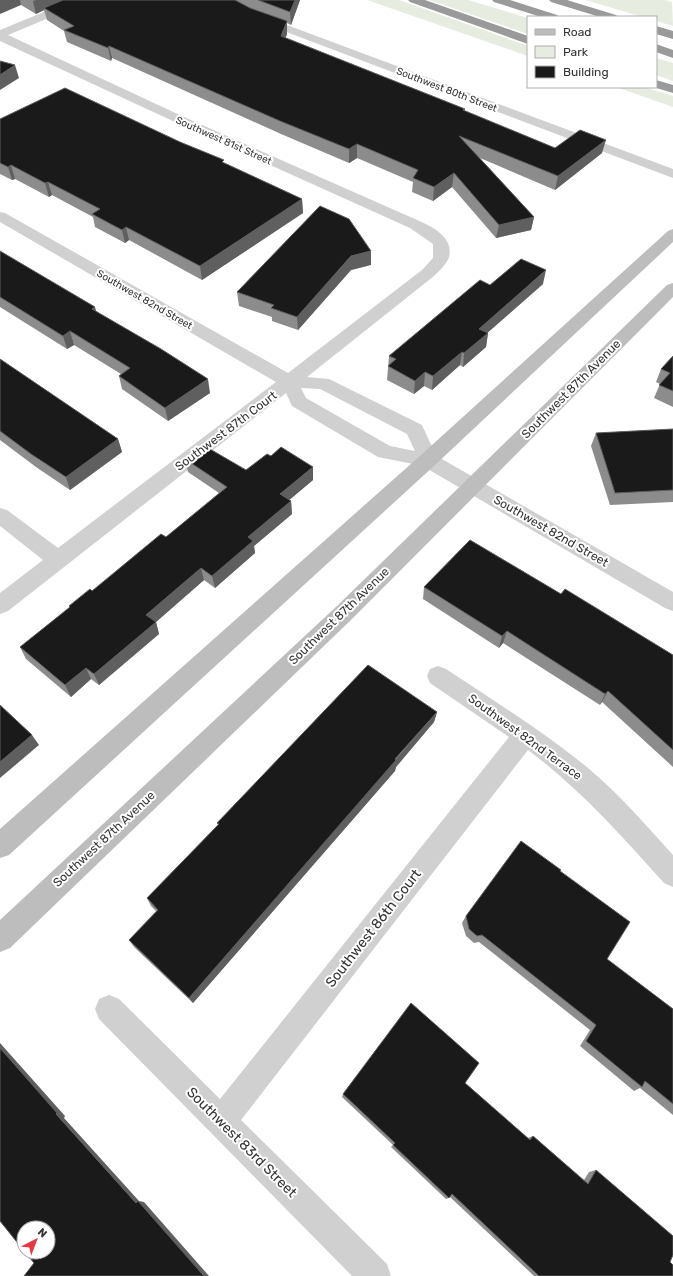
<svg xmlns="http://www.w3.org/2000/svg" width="673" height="1276" viewBox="0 0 673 1276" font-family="Rubik,sans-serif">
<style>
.green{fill:#e6ecdf}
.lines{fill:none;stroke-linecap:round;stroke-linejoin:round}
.minor{fill:#d0d0d0;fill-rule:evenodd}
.tertiary{fill:#d0d0d0;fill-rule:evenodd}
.secondary{fill:#bdbdbd;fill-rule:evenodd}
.motorway{fill:#9a9a9a;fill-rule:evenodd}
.wall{fill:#8c8c8c}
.shaded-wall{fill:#5f5f5f}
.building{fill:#1a1a1a;stroke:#5f5f5f}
.labels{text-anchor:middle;stroke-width:4;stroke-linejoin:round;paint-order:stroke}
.far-street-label{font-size:10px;fill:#333;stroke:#fff}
.street-label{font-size:12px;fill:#333;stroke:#fff}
.near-street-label{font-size:14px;fill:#333;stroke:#fff}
</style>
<rect width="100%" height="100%" fill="#fff"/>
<path class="green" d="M367,0H399L528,46V56Z
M429,0H468L528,18V34Z
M585,0H664L672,2L673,26L656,21V17H643Z
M656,58L673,63V81L656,75Z
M616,87H644L673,96V107Z"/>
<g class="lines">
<path class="minor" d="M73,0H89L87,2L8,35L184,117L408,216C424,223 455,234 449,257C447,264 439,271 434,276L307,377L329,379L422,425L438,460L435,465L428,467L378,457L292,406L286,393L8,611L0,614V593L43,560L0,526V508L7,510L58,548L276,382L0,222V212L5,213L288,373L422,270L433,258V244L410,228L175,122L0,41V30ZM301,388L320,389L407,434L415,451L390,446L306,398Z
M216,0H231L260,15L673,169V178L252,19L218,2Z
M438,666L446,669C494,701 543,731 588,768C619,794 646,825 673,855V887L664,883C621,835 579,788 528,750L241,1120L387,1264L391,1276H352L99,1019L95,1009L99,999L109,995L119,999L220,1099L509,737L430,683L427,676L430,669Z"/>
<path class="tertiary" d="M428,453L435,455L673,592V611L665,608L421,465L418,460L421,455Z"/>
<path class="secondary" d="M673,229V242L435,465L9,855L0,858V829L421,455L668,231Z
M673,283V297L353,618L10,948L0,952V920L337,606L667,285Z"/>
<path class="motorway" d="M408,0H425L528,36V44L410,2Z
M492,0H510L557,15L559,17H541L494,2Z
M549,0H567L616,15L618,17H600L551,2Z
M656,26L673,31V39L656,34Z
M656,44L673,50V58L656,52Z
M656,80L673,85V93L653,87H656Z"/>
</g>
<path class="wall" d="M0,0H300L291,25L287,23V34L285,38L555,148L602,153L555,190L480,158L534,217L531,230L496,238L452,187L433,201L412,192L413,182L357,158L349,163L281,134L112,58L111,61L67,42L64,31L47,20L44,10L36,14L21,5Z
M0,119L225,163L302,199L303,213L202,280L129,240L125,243L95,227L93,217L52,195L49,197L15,179L12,180L0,174Z
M0,251L97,312L210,393L168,421L122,389L119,376L121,374L74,345L67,349L0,307Z
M371,265L351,270L298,330L272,321V317L239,306L237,292Z
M543,284L487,333H488L486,347L463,367L460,365L432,390L424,386L414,394L387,380L389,356L490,285Z
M673,356V407L654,398L660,384L656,382L661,369Z
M0,359L118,439L122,452L70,490L36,467L0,440Z
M673,429V502L610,505L591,446L596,433Z
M185,459L246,470L313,480L289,500L291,501L292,514L254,546L255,553L215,588L204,580L156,622L159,634L99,685L91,679L71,697L26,659L20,647L69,608V606L92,591L166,537L219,493L188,472Z
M424,587L561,594L673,655V767L602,702L600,705L503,643L499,648L423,599Z
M437,712L434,722L396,767L395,771L193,1003L134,947L129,940L156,911L151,906L147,898L218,825L217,823Z
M560,871L607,959L673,1009V1115L640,1088L634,1091L580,1046L590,1030L479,942L474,943L466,936L462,923L466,916Z
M465,1083L528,1138L533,1136L584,1180L589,1172L596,1170L670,1262L673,1276H534L450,1197L449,1198L446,1199L391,1147L393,1145L342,1097L343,1094Z"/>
<path class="shaded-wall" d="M0,0H20L21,5L0,14Z
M36,0H69L44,8V10L36,14L33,1Z
M295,0H300L291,25L290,12Z
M287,21V34L281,49V36Z
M109,46L112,58L111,61L108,48Z
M15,65L19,78L0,90V75Z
M606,140L602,153L555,190L558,176Z
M357,144V158L349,163V149Z
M11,165L15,179L12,180L8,167Z
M454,173L452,187L433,201L434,187Z
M48,182L52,195L49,197L45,183Z
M302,199L303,213L202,280L200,266Z
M534,217L531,230L496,238L499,225Z
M126,227L129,240L125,243L122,230Z
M371,251V265L351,270L298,330L297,317L351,256Z
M546,270L543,284L477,342L479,329Z
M95,307L99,321L92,309Z
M70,331L74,345L67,349L63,336Z
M488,333L486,347L463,367L464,353Z
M462,352L460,365L432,390L433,376Z
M425,372L424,386L414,394L415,381Z
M208,379L210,393L168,421L165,408Z
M118,439L122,452L70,490L66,477Z
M313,467V480L281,507L280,494Z
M291,501L292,514L254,546L255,553L215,588L212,576L248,537Z
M201,568L204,580L156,622L159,634L99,685L94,674L146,615Z
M507,631L503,643L499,648L502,636Z
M86,668L91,679L71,697L65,685Z
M608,691L602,702L600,705L605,694Z
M437,712L434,722L396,767L395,771L193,1003L189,998Z
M32,735L39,745L0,778V762Z
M0,1043L65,1116L64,1118L139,1201L144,1202L209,1276H204L136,1203L56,1114L0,1048Z"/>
<path class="building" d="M63,0H235L250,8L287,21L281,36L465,109L463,110L555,148L580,130L606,140L558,176L459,136L534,217L499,225L454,173L434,187L413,178L418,170L357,144L349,149L280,121L109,46L108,48L64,30L74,26L44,8Z
M258,0H295L290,12Z
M0,61L15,65L0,75Z
M65,88L180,142L224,160L222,162L302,199L200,266L126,227L122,230L92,214L100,209L48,182L45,183L11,165L8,167L0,163V119Z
M320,206L349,219L371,251L351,256L297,317L271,308L274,305L237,292Z
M0,251L95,307L92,309L161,349L208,379L165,408L119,376L130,368L70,331L63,336L0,297Z
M521,259L546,270L479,329L488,333L464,353L462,352L433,376L425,372L415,381L388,366L396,359L389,356L480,280L490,285Z
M673,356V391L659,385L670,373L661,369Z
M0,359L118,439L66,477L31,454L0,431Z
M673,429V490L615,493L596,433Z
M203,445L246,470L267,454L271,456L281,447L313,467L280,494L291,501L248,537L253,541L212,576L201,568L146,615L156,622L94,674L86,668L65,685L20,647L70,607L69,606L90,589L92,591L161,534L166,537L227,487L185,459Z
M470,540L561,594L565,589L673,655V750L608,691L605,694L507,631L502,636L424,587Z
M368,665L437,712L395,759L396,760L189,998L129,940L158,910L147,898L219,824L217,823Z
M0,705L32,735L0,762Z
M521,841L561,870L560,871L630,922L607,959L673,1009V1104L645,1081L642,1087L586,1041L596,1025L482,935L477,936L469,929L466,916Z
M411,1003L479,1063L465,1083L530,1140L533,1136L588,1184L596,1170L673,1236V1255L670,1262L673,1265V1276H539L452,1194L449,1198L393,1145L395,1143L343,1094Z
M0,1048L57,1113L56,1114L136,1203L138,1201L204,1276H24L34,1263L25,1252H48V1228H24V1251L0,1221Z"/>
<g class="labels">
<g class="far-street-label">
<text transform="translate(447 89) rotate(21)" y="4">Southwest 80th Street</text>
<text transform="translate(224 140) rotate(24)" y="4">Southwest 81st Street</text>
<text transform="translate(145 299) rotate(30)" y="4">Southwest 82nd Street</text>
</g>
<g class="street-label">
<text transform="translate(571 389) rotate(-45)" y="4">Southwest 87th Avenue</text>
<text transform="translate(226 431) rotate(-37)" y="4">Southwest 87th Court</text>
<text transform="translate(551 531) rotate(30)" y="4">Southwest 82nd Street</text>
<text transform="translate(339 616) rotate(-44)" y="4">Southwest 87th Avenue</text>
<text transform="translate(525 737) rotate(36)" y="4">Southwest 82nd Terrace</text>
<text transform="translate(104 839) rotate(-43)" y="4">Southwest 87th Avenue</text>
</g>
<g class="near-street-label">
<text transform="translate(373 928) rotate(-52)" y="5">Southwest 86th Court</text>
<text transform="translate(242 1142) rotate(45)" y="5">Southwest 83rd Street</text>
</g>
</g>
<rect x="527" y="16" width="130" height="72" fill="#ffffff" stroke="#adadad"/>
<rect x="535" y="29" width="20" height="6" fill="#bdbdbd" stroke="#adadad"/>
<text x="563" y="36" font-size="12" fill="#333333">Road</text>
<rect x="535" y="46" width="20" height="12" fill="#e6ecdf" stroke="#adadad"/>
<text x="563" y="56" font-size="12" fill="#333333">Park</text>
<rect x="535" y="66" width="20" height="12" fill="#1a1a1a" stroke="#adadad"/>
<text x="563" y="76" font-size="12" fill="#333333">Building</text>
<g transform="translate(36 1240) rotate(42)"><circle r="19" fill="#ffffff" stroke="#adadad"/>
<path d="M0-3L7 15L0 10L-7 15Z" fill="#e63946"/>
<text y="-6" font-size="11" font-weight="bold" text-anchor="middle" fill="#333333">N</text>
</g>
</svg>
